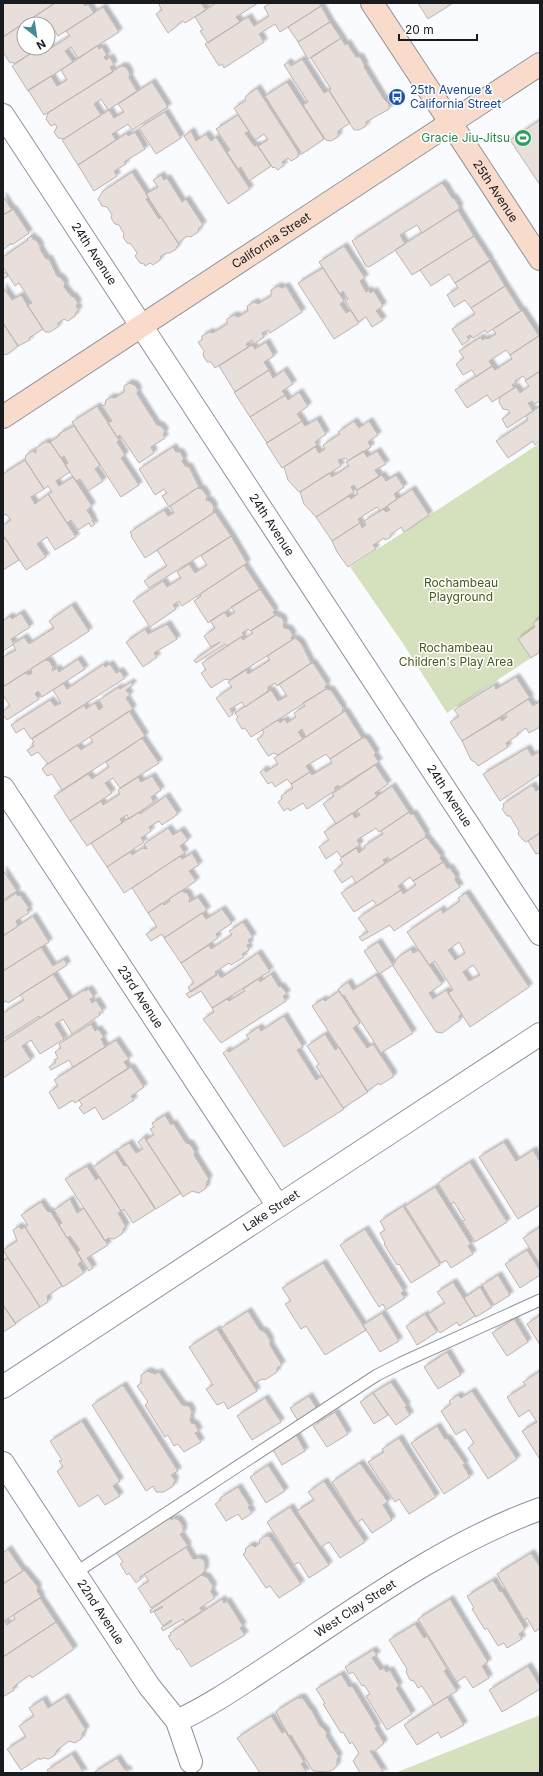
<svg xmlns="http://www.w3.org/2000/svg" width="543" height="1776" viewBox="0 0 543 1776" font-family="Inter,sans-serif">
<style>
.green{fill:#d4e1bc}
.building{fill:#e8dfda;stroke:#bdb4af;fill-rule:evenodd;filter:url(#shadow)}
.lines{fill:none;stroke-linecap:round;stroke-linejoin:round}
.lane-casing{stroke:#90939b;stroke-width:13}
.street-casing{stroke:#90939b;stroke-width:24}
.secondary-casing{stroke:#90939b;stroke-width:24}
.lane{stroke:#fff;stroke-width:11}
.street{stroke:#fff;stroke-width:22}
.secondary{stroke:#f8dbca;stroke-width:22}
.labels{text-anchor:middle;stroke-width:3;stroke-linejoin:round;paint-order:stroke}
.transit-label{font-size:12px;fill:#164399;stroke:#fff;text-anchor:start}
.leisure-label{font-size:12px;fill:#27864d;stroke:#fff;text-anchor:end}
.street-label{font-size:12px;fill:#1a1b1e;stroke:#fff}
.park-label{font-size:12px;fill:#475919;stroke:#fff}
</style>
<defs>
<filter id="shadow"><feDropShadow dx="3.5" dy="-3.5" stdDeviation="1" flood-color="#0004"/></filter>
</defs>
<rect width="100%" height="100%" fill="#fafbff"/>
<path class="green" d="M540,443V652L447,713L402,642L350,567Z
M540,1715V1773H395Z"/>
<path class="building" d="M3,3H55L3,37Z
M55,3H83L85,6L88,4L94,13L58,36L50,23L34,24L31,19Z
M161,3H201L206,10L185,23L183,21L178,24V25L168,33L156,14L162,10L159,5Z
M216,3H258L236,17L240,22L208,43L200,31L203,30L195,17Z
M270,3H319L321,6L280,32L275,24L259,34L264,42L224,68L222,64L219,66L205,44L248,17L254,26L269,16L264,7Z
M418,3H453L428,19Z
M321,6L330,22L298,42L288,27Z
M103,7L119,32L78,58L71,47L65,51L73,62L28,91L12,66L39,48H48V44L51,48L70,36L66,31Z
M27,21L29,24H24V48H39L14,64L13,62L10,63L3,52V37Z
M330,22L341,38L308,59L298,42Z
M48,33L52,39L48,42Z
M341,38L345,45L347,43L356,57H360L364,64V67L383,98L389,104V109L366,122V126L359,130H354L329,91L331,89L311,58Z
M97,46L99,49L102,47L107,55L104,57L106,60L110,57L114,65L110,67L113,72L44,115L28,90L51,76L57,86L67,80L61,70Z
M302,59L324,93L329,90L350,123L338,131V137L331,141L326,140L303,105L308,102L284,65L288,62L291,66Z
M121,66L126,67L130,74L129,78L137,91L108,110L101,99L94,104L101,115L64,139L58,138L54,132L57,127L55,124L51,126L46,119L48,113Z
M152,82L168,107L132,130L128,124L112,134L116,140L78,165L62,140L109,110L114,118L124,112L118,104Z
M287,82L324,139L302,154L265,96Z
M257,88L298,152V157L291,161L288,158L282,162L284,165L278,170L274,167L273,168L258,146L268,140L264,134L255,140L234,108L245,101L246,96Z
M165,112L181,138L156,154L139,128Z
M238,115L249,131L245,133L254,146L257,145L271,166L249,181L241,167L238,169L227,152L230,150L216,129Z
M540,120V185L510,140Z
M191,131L196,141L206,134L211,141L216,137L250,189L228,204L184,136Z
M135,132L145,149L124,162L126,164L114,171L117,176L94,191L78,165L127,133L128,136Z
M132,172L149,198L146,199L159,219L161,217L179,244L177,246L176,249L170,253H167L161,256L160,260L153,265L150,263L145,266L144,264L140,263L135,256L137,253L131,244L127,243L123,237L124,234L119,225L115,224L111,218L112,215L107,207L102,206L98,199L103,191Z
M161,175L164,180L167,178L182,202L186,199L203,225L199,228L198,232L191,237L187,236L178,243L146,194L158,187L153,180Z
M442,183L444,186H445L452,198H454L459,206V209L422,233L417,225L400,235L405,244L369,267L366,266L352,241Z
M3,196L12,210L3,215Z
M13,209L29,233L12,245L11,243L3,250V215Z
M458,210L474,236L412,275L395,250Z
M31,236L34,240H36L40,246V249L46,259H49L57,276L61,278L65,283L64,287L71,296L74,297L78,303L76,306L79,310L76,312L75,316L68,321L64,319L58,323V327L50,332H45L27,305L32,303L19,283L15,286L3,267V257L28,240L27,239Z
M474,236L490,260L455,283L449,274L431,286L420,270Z
M344,246L365,278L360,281L366,292L369,290L370,293L374,291L383,306L376,311L383,320L372,327L366,317L358,322L345,301L348,299L343,291L340,294L319,262Z
M490,261L505,286L471,308L465,300L454,307L447,295L458,288L455,283Z
M323,268L344,301L340,304L346,313L351,310L359,323L334,339L298,283Z
M6,272L8,276L3,279V274Z
M278,286L282,288L286,286L302,312L270,333L268,330L262,333L264,337L254,344L252,340L246,344L248,347L215,368L211,362H207L203,355L204,351L198,342L202,340V336L209,332L213,333L227,324V319L234,315L238,317L248,311L247,306L254,302L258,304L271,296V290Z
M505,286L521,311L487,333L485,330L473,338L470,335L467,337L469,340L462,345L452,329L475,314L471,308Z
M3,287L12,300L21,295L43,329L29,338L30,340L18,346L3,323Z
M522,310L539,336L510,355L506,350L489,361L492,366L476,377L472,370L463,375L456,364L464,358L459,351L481,337L482,340L487,338L488,339L496,334L493,329Z
M3,323L18,346L8,354L3,355Z
M540,335V371L526,380L523,376L515,381L516,383L512,385L514,388L492,402L487,395L467,408L455,390L492,366L495,370L512,359L510,355Z
M266,342L274,356L264,362L269,370L235,392L219,366L252,345L255,349Z
M269,370L273,378L284,370L293,384L282,391L285,395L250,417L234,392Z
M540,371V401L534,404L532,401L528,403L533,411L507,428L502,419L510,413L508,410L503,409L499,402L500,397L516,387L520,393L529,386L525,381Z
M129,383L135,385L138,390L137,394L157,425L161,426L165,431L163,435L165,438L151,447L154,453L139,463L120,435L117,437L108,423L112,421L102,406L105,405L106,400L111,397L115,398L124,392V386Z
M299,392L308,406L297,414L302,421L267,443L250,417L285,395L288,400Z
M97,406L119,440L117,442L125,455L121,458L139,485L121,497L72,422Z
M540,406V441L535,445L533,441L508,458L496,441L528,420L526,416Z
M317,419L326,434L315,442L317,445L282,468L266,443L302,421L305,426Z
M354,421L359,428L369,421L378,435L368,442L371,447L348,461L346,458L338,460L341,466L300,492L297,490L288,480L284,467L315,447L319,453L325,449L323,445L340,434L338,432Z
M74,426L100,465L95,469L103,481L88,491L80,479L76,481L65,465L68,463L64,456L61,458L50,442L59,436L60,433Z
M45,442L51,443L70,472L56,481L59,486L73,477L92,506L87,510L93,520L92,521L95,524L91,527L89,523L78,530L71,520L67,523L48,494L52,492L48,486L44,489L25,460L26,455L32,451L36,453V448Z
M173,447L176,452H180L184,459L182,461L185,466L189,467L199,487L169,507L162,496L167,493L164,489L155,495L139,469Z
M363,451L367,457L377,451L386,464L375,470L379,476L357,490L354,485L351,487L354,492L316,517L304,504L300,492L329,473L332,477L349,466L346,462Z
M25,460L44,489L31,497L35,504L48,494L76,537L55,550L47,537L37,544L46,557L26,570L3,535V525L11,520L6,514L3,516V474Z
M382,475L386,481L396,475L404,487L394,494L397,499L380,511L377,507L358,519L360,523L332,541L316,517L349,496L351,499L358,494L356,491Z
M197,488L202,489L207,496L206,500L210,501L214,507L213,513L145,558L131,536L132,535L130,532L164,510L168,516L174,513L170,506Z
M412,489L429,515L404,532L401,527L390,535L391,537L385,540L384,538L373,545L376,549L348,567L337,552L332,541L360,523L362,528L366,525L364,521L383,509L386,512L390,510L387,506Z
M215,512L231,536L149,588L144,581L167,566L157,550Z
M231,536L247,563L182,606L179,601L173,605L176,609L150,627L133,601L163,581L167,587L181,578L177,572L189,564L195,573L207,565L201,556Z
M5,538L19,560L3,570V539Z
M244,565L260,589L208,623L194,601L201,596L200,594Z
M260,589L275,611L273,612L275,615L250,631L248,629L242,633L244,635L227,646L225,644L196,663L194,660L220,642L211,647L204,636L215,628L210,621L224,612L228,617L235,612L231,607Z
M72,605L89,631L3,687V657L16,650L13,644L24,637L29,644L54,628L49,621Z
M21,613L30,627L11,639L14,644L3,651V621L10,616L12,619Z
M276,615L282,618L284,622L283,626L284,628L289,629L293,635L291,638L292,640L229,680L225,679L211,688L201,673L206,670L202,663L241,637L243,640L253,633L251,631Z
M540,618V652L531,658L518,639L535,627L533,623Z
M167,624L177,639L154,653L157,657L143,667L126,642L145,629L148,634Z
M295,638L301,643L311,663L277,686L275,683L268,687V691L245,707L242,702L230,709L233,714L229,717L216,698L232,687L228,682L246,670L248,674L270,660L267,656Z
M78,659L85,669L42,697L38,691L35,694L39,699L7,720L3,715V711L10,706L3,695V687L25,673L29,675L32,673L31,669L45,660L49,661L53,667L52,671L57,668L59,672Z
M313,663L327,684L325,687L326,689L251,737L245,728L242,729L236,719L238,717L235,713L271,690L278,701L287,696L279,684L310,664Z
M104,664L105,667L110,664L116,673L120,671L125,678L31,739L24,728L16,733L11,725L50,700L55,706L61,703L53,690L63,683L67,689Z
M516,677L530,698L462,741L450,722L459,716L454,710L494,685L496,689Z
M131,682L133,685L126,690L130,695L126,698L133,709L48,764L38,752L31,756L27,750L34,746L32,743L34,742L32,739L84,705L86,709L95,703L99,710L103,707L99,700L119,687L120,689Z
M326,689L331,690L343,708L342,713L306,737L302,729L298,732L303,739L278,755L274,753L268,756L257,739L262,736L264,732L262,730L278,720L280,723L284,719L287,723L296,717L294,713L305,706L303,703Z
M528,699L533,706L540,701V727L529,733L526,728L517,734L518,735L506,743L508,747L478,766L475,762L471,760L462,741L500,718L502,721L507,717L505,714Z
M129,711L145,736L62,790L52,774L47,776L42,769L46,765L77,745L81,750L93,742L90,737Z
M345,711L362,738L330,759L326,754L306,766L310,772L291,784L287,779L275,787L272,782L268,784L260,772L264,769L266,772L278,764L274,758Z
M142,738L159,763L120,788L113,778L105,783L112,793L70,821L54,796L88,774L92,779L109,767L106,762Z
M362,738H366L376,753L374,755L379,762L340,787L338,785L334,788L336,790L307,809L303,803L290,811L288,808L284,811L278,802L282,799L281,796L293,788L291,784L310,772L312,775L332,763L330,759Z
M527,748L532,756L540,751V774L500,801L483,774Z
M375,765L388,784L375,793L377,797L336,824L323,804L334,796L332,794Z
M152,776L161,790L151,797L154,802L129,819L127,815L120,819L122,823L87,846L70,821L101,801L103,805L120,794L118,790L138,777L141,782Z
M532,785L536,791L540,788V833L526,842L523,840L518,834L519,831L510,816H507L502,809L504,806L503,804Z
M392,786L409,812L379,832L376,828L357,840L360,845L341,857L337,851L326,859L319,847L329,840L324,832L352,813L355,818L360,815L357,810Z
M166,796L178,814L162,825L159,821L149,827L151,831L141,838L144,842L107,867L91,843L139,812L140,814Z
M409,812L411,815L413,813L426,834L425,835L426,837L390,860L388,857L383,860L385,863L356,883L352,876L342,883L334,871L343,864L340,859L356,848L359,853L365,848L364,846L383,834L381,831Z
M168,828L173,835L181,830L188,840L180,846L185,853L124,893L107,867L130,852L132,855L142,848L147,849L144,844Z
M540,833V855L539,853L536,854L528,841Z
M426,837L441,856L440,858L443,862L413,881L410,877L398,886L401,890L377,906L373,900L354,912L341,893Z
M192,853L199,865L189,871L196,881L148,913L132,888L180,856L182,859Z
M443,862L447,868H450L456,877L455,880L460,887L394,931L390,925L362,941L359,937L368,932L358,918L401,890L403,894L416,885L413,881Z
M3,870L17,891L3,900Z
M181,891L187,893L190,898L189,902L198,897L207,910L164,938L162,934L151,941L146,934L157,927L148,913L162,903L164,905L170,901L169,899Z
M16,893L18,896L20,895L29,908L27,910L29,913L16,921L18,926L3,936V902Z
M466,893L529,987L470,1027L448,993L453,990L435,961L429,965L407,932L441,909L443,913L460,901L458,898ZM459,942L465,953L455,960L448,950ZM473,965L480,975L469,981L463,972Z
M222,909L232,923L216,934L218,938L181,963L164,938L202,913L206,919Z
M33,916L49,942L3,971V936Z
M243,922L253,937L248,940L250,944L247,945L249,950L242,954L244,957L231,965L229,963L215,972L217,975L191,992L188,987L194,983L181,963L209,945L211,949L232,935L229,931Z
M378,942L393,965L379,974L364,951Z
M41,947L53,966L64,959L67,965L8,1003L6,1001L3,1003V971Z
M411,949L413,953L419,950L442,984L429,993L433,999L446,990L462,1014L459,1016L460,1020L442,1033L436,1032L393,966L398,957Z
M258,953L270,971L212,1008L201,991L189,998L186,994L218,973L221,978Z
M53,974L69,999L40,1018L39,1016L3,1039V1013L24,1000L20,995Z
M271,974L279,987L281,986L287,994L283,996L286,1001L221,1043L203,1019L214,1012L212,1008L227,999L229,1001L245,991L243,989L258,979L260,982Z
M376,975L413,1033L381,1053L344,995L342,996L338,989L348,982L353,990Z
M89,989L94,997L90,999L92,1003L96,1000L103,1011L99,1013L100,1015L72,1034L63,1019L55,1024L64,1039L40,1054L31,1040L22,1046L31,1060L3,1078V1042L84,990L85,991Z
M339,991L360,1023L353,1028L367,1048L373,1044L393,1074V1077L380,1085L379,1083L367,1091L312,1006L323,999L325,1001Z
M284,1016L303,1047L297,1050L316,1080L322,1076L344,1109L284,1147L223,1053L227,1050L229,1052L249,1039L246,1035L259,1027L261,1031Z
M91,1024L95,1031L98,1029L104,1037L101,1039L105,1047L73,1067L69,1060L51,1070L49,1067L56,1062L54,1060L58,1058L55,1052L61,1048L59,1044Z
M325,1034L335,1050L339,1047L368,1092L343,1108L316,1066L319,1064L307,1046Z
M116,1040L129,1059L124,1062L128,1068L75,1103L73,1100L59,1109L49,1092L58,1086L54,1080Z
M131,1067L144,1087L131,1096L134,1100L103,1120L95,1107L84,1114L79,1108L82,1105L79,1100Z
M165,1115L171,1125L173,1123L186,1143L190,1144L195,1152L194,1155L209,1179L207,1181L206,1188L199,1193L192,1191L183,1197L146,1140L154,1135L150,1129L154,1127L152,1123Z
M144,1137L181,1193L156,1209L117,1150L129,1143L136,1153L143,1149L138,1142Z
M504,1142L516,1161L533,1150L540,1162V1205L518,1219L479,1157Z
M115,1152L124,1166L127,1165L155,1209L133,1223L124,1209L121,1211L93,1167Z
M470,1162L507,1222L475,1242L462,1221L465,1220L454,1202L451,1204L438,1183Z
M87,1166L96,1180L99,1177L121,1211L118,1213L126,1227L124,1228L122,1234L114,1239L108,1238L105,1241L65,1179Z
M435,1187L471,1244L468,1246L473,1254L451,1268L446,1260L441,1263L405,1206Z
M70,1199L77,1213L84,1208L108,1245L87,1258L93,1268L89,1271L77,1252L80,1250L70,1236L67,1238L59,1225L62,1223L54,1210Z
M41,1202L48,1212L50,1211L82,1261L78,1264L84,1273L63,1287L25,1227L28,1225L21,1215Z
M403,1206L440,1265L411,1283L399,1264L397,1265L384,1244L385,1243L380,1233L385,1230L380,1221Z
M19,1226L21,1229L25,1227L62,1286L47,1296L48,1302L40,1307L3,1250L17,1241L13,1230Z
M540,1227V1264L523,1238Z
M365,1229L404,1291L401,1293L405,1298L386,1310L383,1304L379,1307L340,1245Z
M527,1250L540,1271V1275L520,1288L505,1264Z
M3,1257L5,1260L8,1258L40,1307L15,1323L3,1305Z
M323,1263L366,1330L325,1355L306,1326L301,1329L285,1304L291,1301L282,1288Z
M498,1275L510,1295L494,1305L482,1285Z
M453,1282L475,1316L459,1326L457,1322L440,1333L428,1314L445,1303L437,1292Z
M480,1287L492,1307L476,1317L464,1298Z
M3,1305L16,1324L3,1332Z
M248,1311L260,1330L265,1332L270,1340V1345L282,1365L277,1368V1372L265,1380L262,1379L255,1383L221,1328Z
M382,1313L399,1341L380,1352L363,1325Z
M425,1314L437,1332L417,1345L406,1326Z
M540,1315V1345L527,1324Z
M514,1319L528,1342L507,1356L492,1333Z
M217,1329L257,1391L228,1409L224,1402L217,1405L206,1389L213,1385L189,1347Z
M447,1352L461,1375L438,1389L424,1367Z
M147,1371L155,1374L159,1372L182,1405L189,1406L192,1412L190,1420L192,1424L194,1423L199,1431L195,1433L201,1442L184,1452L178,1444L174,1446L168,1435L165,1437L145,1405L148,1402L137,1386L141,1383V1375Z
M540,1371V1457L539,1458L522,1431L537,1422L529,1410L519,1417L507,1397L526,1385L523,1382Z
M391,1382L407,1406L405,1407L410,1415L396,1425L373,1393Z
M123,1385L178,1471L171,1475L175,1480L173,1486L164,1492H156L153,1486L146,1491L92,1405Z
M472,1391L517,1459L488,1479L468,1448L474,1443L465,1429L456,1435L441,1411L451,1404L449,1401L458,1395L461,1398Z
M373,1393L388,1415L374,1424L360,1402Z
M309,1396L317,1409L298,1421L290,1408Z
M265,1398L281,1422L252,1440L237,1416Z
M335,1412L348,1434L327,1447L313,1426Z
M82,1421L120,1481L113,1486L120,1496L105,1505L98,1495L79,1507L57,1471L63,1467L59,1461L62,1460L50,1441Z
M437,1426L445,1439L447,1438L465,1464L463,1465L470,1477L444,1494L411,1443Z
M296,1435L305,1451L282,1465L273,1450Z
M399,1438L436,1497L409,1514L399,1499L395,1502L368,1462L384,1452L382,1449Z
M360,1463L388,1502L383,1505L392,1520L372,1533L362,1519L357,1523L332,1482Z
M268,1465L285,1491L266,1503L250,1477Z
M324,1481L365,1542L340,1558L329,1542L321,1547L297,1511L314,1500L308,1492Z
M238,1487L250,1506L248,1507L252,1513L242,1520L238,1514L226,1521L215,1504L221,1500L220,1498Z
M290,1507L329,1565L309,1578L299,1562L294,1565L267,1522Z
M170,1518L171,1520L174,1518L179,1520L183,1526V1533L180,1534L188,1546L140,1577L141,1579L136,1583L129,1573L127,1575L120,1564L123,1562L116,1552Z
M265,1536H269L301,1584L279,1598L270,1586L266,1588L243,1554L245,1553L246,1548L251,1545L255,1547L260,1543L259,1540Z
M186,1547L193,1559L199,1558L203,1559L205,1563V1570L201,1575L151,1608L138,1588L149,1581L144,1574Z
M8,1549L23,1571L3,1584V1553Z
M531,1553L540,1567V1631L539,1629L535,1632L527,1618L524,1620L497,1574Z
M24,1570L38,1587L37,1591L41,1597L3,1622V1584Z
M201,1575L207,1577L213,1586L211,1592L215,1598L200,1608L202,1611L185,1622L183,1619L163,1631L161,1628L172,1621L171,1620L163,1626L154,1612L163,1607L162,1606L151,1613L150,1610Z
M493,1580L500,1592L502,1591L525,1629L519,1634L522,1639L507,1648L504,1643L498,1646L487,1628L485,1630L472,1609L474,1608L467,1596Z
M40,1598L56,1622L3,1657V1622L5,1621L7,1625L15,1619L13,1615Z
M222,1599L224,1603L227,1601L243,1626L240,1628L245,1635L191,1667L179,1648L177,1650L168,1636L171,1635L170,1633Z
M450,1599L488,1662L482,1666L489,1678L473,1688L465,1676L457,1682L418,1619Z
M56,1622L74,1649L32,1678L30,1675L17,1684L13,1688L14,1690L3,1697V1657Z
M415,1624L424,1638L427,1636L447,1669L444,1671L457,1691L434,1705L422,1686L418,1688L414,1681L410,1680L406,1672L407,1669L389,1640Z
M373,1650L377,1655L372,1658L380,1670L384,1668L386,1672L390,1670L399,1686L396,1688L412,1714L387,1730L366,1696L370,1694L364,1685L362,1686L353,1672L349,1674L345,1667Z
M528,1666L540,1686V1689L502,1712L489,1690Z
M341,1674L349,1687L352,1686L377,1727L375,1728L384,1743L375,1751H370L384,1773H360L353,1761L359,1753L352,1742L350,1744L343,1732L341,1733L323,1704L325,1703L316,1689Z
M65,1697L86,1730L83,1732L81,1739L75,1743L69,1741L57,1750L55,1755L49,1759L43,1758L40,1760L39,1758L21,1770L7,1749L26,1737L19,1726L34,1716L29,1708L43,1699L48,1708Z
M299,1697V1699L302,1697L310,1709H311L320,1726L323,1728L327,1733L326,1736L339,1757L337,1759V1765L334,1769L329,1772L313,1771L291,1735L289,1736L277,1714L276,1711Z
M447,1697L464,1725L441,1738L438,1732L417,1745L404,1725Z
M271,1716L282,1733L285,1731L304,1762L301,1764L307,1773H260L237,1738Z
M72,1754L84,1773H49L47,1770Z
M117,1758L125,1770L127,1769L129,1773H93Z"/>
<g class="lines">
<g class="lane-casing">
<path id="lane" d="M75,1573L377,1375L401,1363L540,1300"/>
</g>
<g class="street-casing">
<g id="street">
<path id="s1" d="M3,115L540,934"/>
<path id="s2" d="M3,788L278,1206"/>
<path id="s3" d="M3,1387L540,1034"/>
<path id="s4" d="M3,1463L149,1686L177,1721L191,1762"/>
<path id="s5" d="M177,1721C214,1704 247,1680 281,1658C364,1603 446,1543 540,1509"/>
</g>
</g>
<g class="secondary-casing">
<g id="secondary">
<path id="s6" d="M372,3L540,259"/>
<path id="s7" d="M3,417L540,64"/>
</g>
</g>
<use href="#lane" class="lane"/>
<use href="#street" class="street"/>
<use href="#secondary" class="secondary"/>
</g>
<defs>
<g id="bus-disc" transform="scale(0.9)"><circle r="9.5" fill="#1a4fb4" stroke="#fff"/><path d="M-5-6H5V4H4V6H2V4H-2V6H-4V4H-5ZM-3.5-4V0h7V-4ZM-3.5 1.2v1.5H-2V1.2ZM2 1.2v1.5H3.5V1.2Z" fill="#fff"/></g>
<g id="stadium-disc" transform="scale(0.9)"><circle r="9.5" fill="#2e9e5b" stroke="#fff"/><path d="M0-5a6.5 5 0 1 0 0 10a6.5 5 0 1 0 0-10ZM-3.5-1.8h7v3.6h-7Z" fill="#fff"/></g>
</defs>
<g fill-rule="evenodd">
<use href="#bus-disc" x="397" y="97"/>
<use href="#stadium-disc" x="523" y="138"/>
</g>
<g class="labels">
<g class="transit-label">
<text x="410" y="94">25th Avenue &amp;<tspan x="410" dy="14">California Street</tspan></text>
</g>
<g class="leisure-label">
<text x="510" y="142">Gracie Jiu-Jitsu</text>
</g>
<g class="street-label">
<text dy="4" stroke="none"><textPath href="#s6" startOffset="225">25th Avenue</textPath></text>
<text dy="4" stroke="none"><textPath href="#s7" startOffset="321">California Street</textPath></text>
<text dy="4" stroke="none"><textPath href="#s1" startOffset="166">24th Avenue</textPath></text>
<text dy="4" stroke="none"><textPath href="#s1" startOffset="490">24th Avenue</textPath></text>
<text dy="4" stroke="none"><textPath href="#s1" startOffset="814">24th Avenue</textPath></text>
<text dy="4" stroke="none"><textPath href="#s2" startOffset="250">23rd Avenue</textPath></text>
<text dy="4" stroke="none"><textPath href="#s3" startOffset="321">Lake Street</textPath></text>
<text dy="4" stroke="none"><textPath href="#s5" startOffset="211">West Clay Street</textPath></text>
<text dy="4" stroke="none"><textPath href="#s4" startOffset="178">22nd Avenue</textPath></text>
</g>
<g class="park-label">
<text x="461" y="587">Rochambeau<tspan x="461" dy="14">Playground</tspan></text>
<text x="456" y="652">Rochambeau<tspan x="456" dy="14">Children's Play Area</tspan></text>
</g>
</g>
<rect width="543" height="1776" fill="none" stroke="#1a1b1e" stroke-width="8"/>
<g transform="translate(36 36) rotate(150)"><circle r="19" fill="#ffffff" stroke="#a3a4a5"/>
<path d="M0-3L7 15L0 10L-7 15Z" fill="#47889a"/>
<text y="-6" font-size="11" font-weight="bold" text-anchor="middle" fill="#1a1b1e">N</text>
</g>
<path d="M399 34v6h78v-6" fill="none" stroke="#1a1b1e" stroke-width="2"/>
<text x="405" y="34" font-size="12" fill="#1a1b1e" stroke="#ffffff" stroke-width="3" paint-order="stroke">20 m</text>
</svg>
